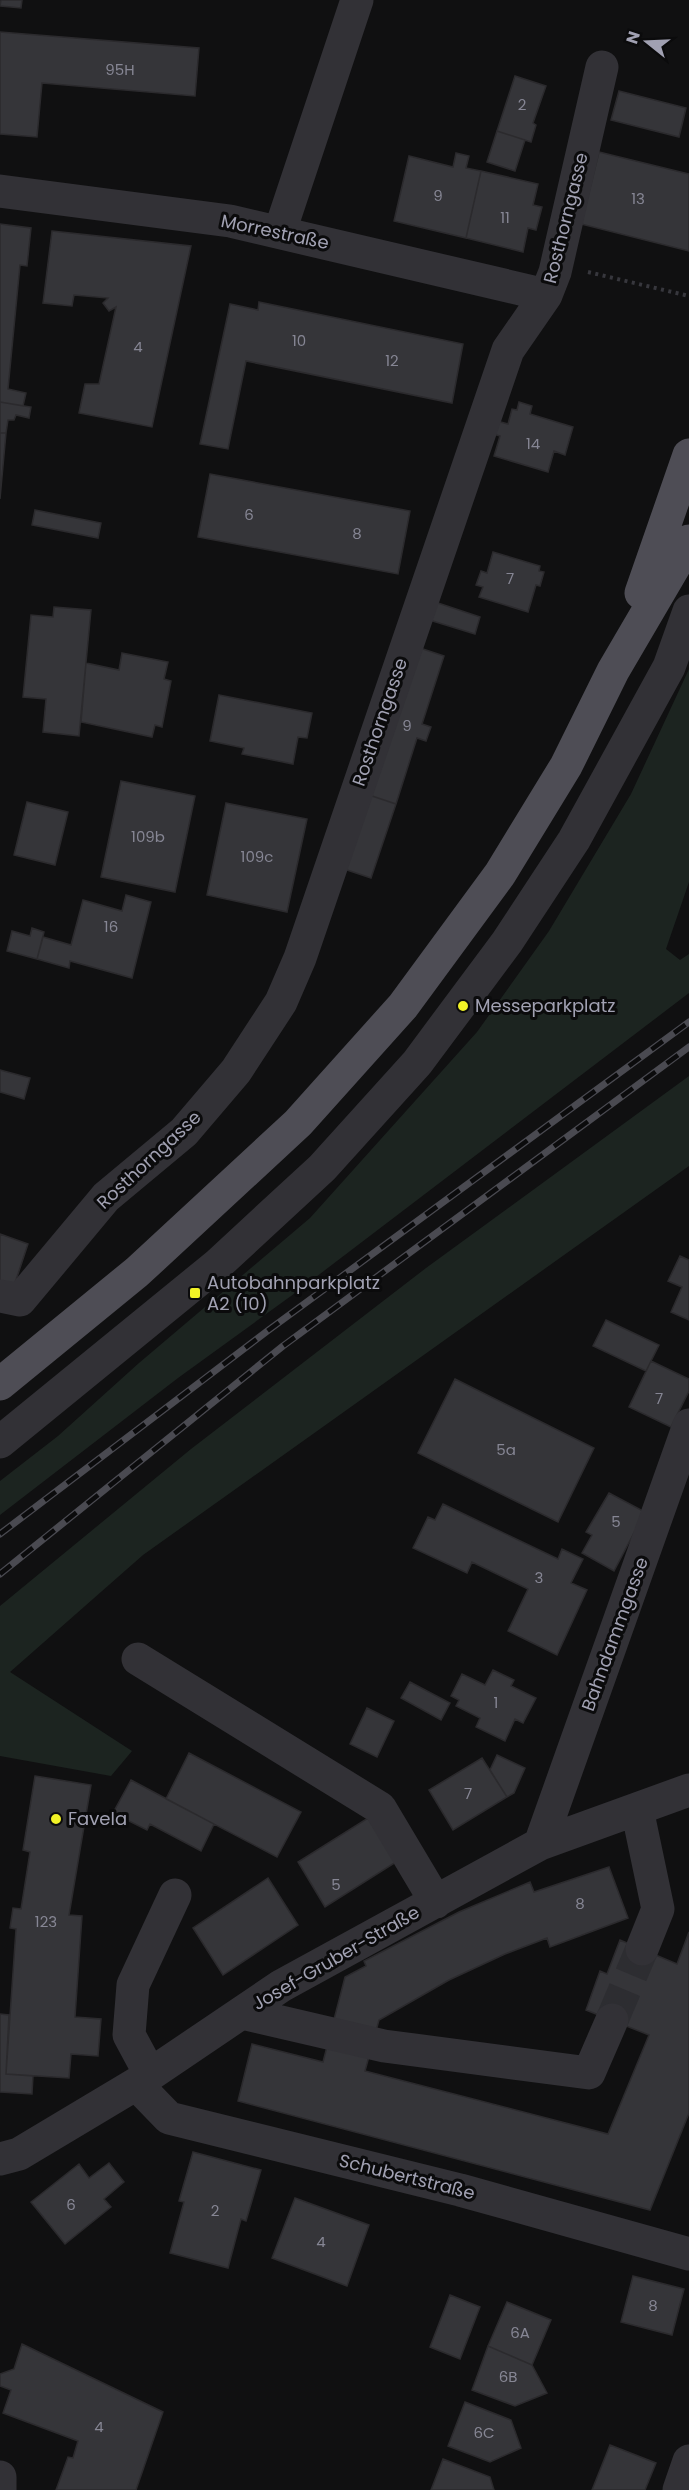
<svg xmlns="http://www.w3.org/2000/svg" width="689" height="2490" viewBox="0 0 689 2490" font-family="Poppins,sans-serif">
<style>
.green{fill:#1c2420}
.building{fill:#353539;stroke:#2b2a2d;stroke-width:1.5}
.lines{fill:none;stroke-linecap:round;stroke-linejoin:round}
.minor-tunnel{stroke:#2d2d31;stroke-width:33;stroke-dasharray:33 16;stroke-linecap:butt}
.path{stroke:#37373d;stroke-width:4;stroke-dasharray:3 4.5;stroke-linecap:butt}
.minor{stroke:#323136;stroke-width:33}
.major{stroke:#4e4d55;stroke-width:33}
.rail-casing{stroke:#4a4a51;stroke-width:7}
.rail{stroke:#0b0b0c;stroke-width:4.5;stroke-dasharray:14;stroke-linecap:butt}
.poi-dot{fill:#f1f226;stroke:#0b0b0c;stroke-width:2}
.labels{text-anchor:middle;stroke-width:6;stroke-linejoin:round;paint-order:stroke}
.number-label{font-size:15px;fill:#868694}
.street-label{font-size:18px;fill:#a1a1b2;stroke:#0b0b0c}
.poi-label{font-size:18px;fill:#a1a1b2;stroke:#0b0b0c;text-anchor:start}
</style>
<rect width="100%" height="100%" fill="#101011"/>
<path class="green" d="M689,669V882L666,949L680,960L689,954V993L291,1296L178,1378L0,1515V1481L58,1436L139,1363L310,1218L477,1032L549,931L631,794Z
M689,1076V1166L143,1555L10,1672L132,1751L111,1776L0,1756V1606L191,1449L426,1268Z"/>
<path class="building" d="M1,0H22L21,8L0,6Z
M0,32L199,48L195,96L42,83L37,137L0,134Z
M515,76L546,86L533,123L536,125L531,142L497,131Z
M619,91L686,108L679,137L611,120Z
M497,131L525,140L515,171L487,162Z
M599,152L689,174V251L581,224Z
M456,153L469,156L466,168L481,171L466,238L394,221L409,156L453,167Z
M481,171L538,184L533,205L542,207L536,230L528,228L523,252L466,238Z
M0,224L31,228L27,266L20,265L8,389L26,393L23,406L0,402Z
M52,231L191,246L152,427L79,413L85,384H99L116,307L109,311L103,303L108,298L74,295L72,306L43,303Z
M259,302L463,344L452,403L246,361L228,449L200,444L230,304L258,310Z
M0,402L31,407L29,418L16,415L14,420H8L6,433H0Z
M519,402L532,406L530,414L573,427L565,455L554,451L548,472L494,456L500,436L493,434L497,421L508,424L512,409L517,410Z
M0,433H6L0,499Z
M210,474L410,511L398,574L198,537Z
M35,510L101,523L98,538L32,525Z
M493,552L540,566L539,571L544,572L540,586L536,585L528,612L479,597L483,587L476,585L481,571L487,573Z
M432,601L480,617L475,634L426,619Z
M54,607L91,610L79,736L43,732L46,699L23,697L31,615L53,617Z
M414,646L444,656L422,724L431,727L426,741L417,738L396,804L366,794Z
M122,653L168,662L164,679L171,681L162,727L155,725L152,737L81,722L86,663L119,670Z
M219,695L312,713L307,738L298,737L293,764L242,754L244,748L210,741Z
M121,781L195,796L175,892L101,877Z
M366,794L396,804L371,878L341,868Z
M27,802L68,812L55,865L14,855Z
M226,803L307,819L287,912L207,895Z
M126,895L151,902L132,978L70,961L69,968L37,959L43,937L71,945L83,900L122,911Z
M32,928L44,932L37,959L7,951L12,931L30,936Z
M0,1070L30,1078L24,1099L0,1092Z
M0,1234L28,1244L13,1289L0,1286Z
M680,1256L689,1260V1320L671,1312L682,1287L668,1281Z
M606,1320L659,1345L646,1371L593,1346Z
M651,1361L689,1379V1391L671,1427L629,1407Z
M455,1379L594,1448L558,1522L418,1453Z
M609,1493L645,1512L614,1571L582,1553L592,1535L586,1532Z
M443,1504L558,1559L562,1549L583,1559L571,1583L587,1590L557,1655L508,1631L528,1589L472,1562L467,1573L413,1548L428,1517L435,1520Z
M493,1670L514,1680L511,1686L536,1698L523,1723L515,1719L505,1741L476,1727L480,1718L456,1706L459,1700L451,1696L462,1674L485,1685Z
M410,1682L450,1703L441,1720L401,1698Z
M367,1708L394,1721L377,1757L350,1744Z
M189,1753L301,1812L277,1857L166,1799Z
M497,1755L525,1768L514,1793L507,1797L490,1770Z
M482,1758L507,1797L453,1830L429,1790Z
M35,1776L91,1785L69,1915L82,1916L75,2017L101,2019L98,2056L71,2054L69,2078L6,2074L16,1929L10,1928L13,1908L21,1909L30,1852L23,1850Z
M131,1780L214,1824L201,1851L150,1824L147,1830L113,1813Z
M368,1818L396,1862L325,1907L298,1862Z
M609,1867L628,1918L550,1947L547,1938L505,1954L449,1980L379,2020L365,2071L608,2134L649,2035L586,2010L600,1971L607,1974L620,1940L677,1964L689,1932V2113L650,2210L238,2101L252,2044L323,2062L345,1977L366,1966L364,1961L459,1912L530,1882L534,1892Z
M268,1878L298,1925L223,1975L193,1928Z
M0,2014L9,2015L6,2074L33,2076L32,2094L0,2092Z
M193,2152L261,2170L246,2221L241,2219L228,2268L170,2253L184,2202L179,2201Z
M109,2163L124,2182L104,2199L111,2207L65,2244L31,2202L79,2164L89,2178Z
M295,2198L369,2225L347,2286L272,2258Z
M633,2276L684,2289L672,2335L621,2322Z
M450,2295L480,2307L460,2359L430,2347Z
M507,2302L551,2320L532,2365L488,2346Z
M22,2344L163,2412L136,2490H56L68,2457L73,2458L78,2441L3,2413L11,2390L0,2386V2374L14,2369Z
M488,2346L532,2365L547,2393L515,2406L472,2390Z
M465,2402L511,2420L521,2448L490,2462L448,2446Z
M610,2445L656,2463L645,2490H592Z
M443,2459L490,2477L494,2490H431Z"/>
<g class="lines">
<path class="minor-tunnel" d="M612,2020L642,1949"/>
<path class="path" d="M588,272L689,296"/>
<path class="minor" d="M0,191L230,221L546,295
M280,231L357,0
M0,1296L20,1300L106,1197L184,1132L236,1071L281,1002L300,958L508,350L546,295L555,272L602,67
M0,1442L217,1265L322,1168L417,1063L507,942L574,840L669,667L689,611
M138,1659L380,1808L436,1902
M637,1809L658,1909L642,1949
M540,1844L689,1425
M242,2013L384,2046L589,2073L612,2020
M150,2074L129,2035L133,1985L175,1895
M136,2084L169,2118L460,2190L689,2254
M0,2159L19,2154L136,2084L281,1986L540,1844L689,1790
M0,2477V2490
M679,2490L689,2461"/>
<path class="major" d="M641,593L689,455
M0,1384L137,1272L298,1123L403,1006L500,874L566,766L613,671L689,541"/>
<g class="rail-casing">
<path id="rail" d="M0,1534L270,1329L689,1022
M0,1574L283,1346L689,1047"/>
</g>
<use href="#rail" class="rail"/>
</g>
<g class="poi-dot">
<circle cx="463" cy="1006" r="6"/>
<rect x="189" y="1287" width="12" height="12" rx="3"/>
<circle cx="56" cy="1819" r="6"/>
</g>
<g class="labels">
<g class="number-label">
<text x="120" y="75">95H</text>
<text x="522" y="110">2</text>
<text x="438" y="201">9</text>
<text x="638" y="204">13</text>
<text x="505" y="223">11</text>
<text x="299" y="346">10</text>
<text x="138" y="352">4</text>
<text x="392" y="366">12</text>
<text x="533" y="449">14</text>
<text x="249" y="520">6</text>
<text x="357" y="539">8</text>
<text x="510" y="584">7</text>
<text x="407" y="731">9</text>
<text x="148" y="842">109b</text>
<text x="257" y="862">109c</text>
<text x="111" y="932">16</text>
<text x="659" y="1404">7</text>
<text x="506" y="1455">5a</text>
<text x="616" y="1527">5</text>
<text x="539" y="1583">3</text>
<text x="496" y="1708">1</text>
<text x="468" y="1799">7</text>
<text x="336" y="1890">5</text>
<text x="580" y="1909">8</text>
<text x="46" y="1927">123</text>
<text x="71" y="2210">6</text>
<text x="215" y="2216">2</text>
<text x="321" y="2247">4</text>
<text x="653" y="2311">8</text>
<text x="520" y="2338">6A</text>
<text x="508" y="2382">6B</text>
<text x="99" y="2432">4</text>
<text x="484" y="2438">6C</text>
</g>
<g class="street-label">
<text transform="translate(566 218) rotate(-76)" y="6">Rosthorngasse</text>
<text transform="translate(275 232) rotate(12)" y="6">Morrestraße</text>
<text transform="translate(380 722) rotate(-71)" y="6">Rosthorngasse</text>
<text transform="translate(149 1160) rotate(-43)" y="6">Rosthorngasse</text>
<text transform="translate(615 1634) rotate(-70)" y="6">Bahndammgasse</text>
<text transform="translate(336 1958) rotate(-30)" y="6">Josef-Gruber-Straße</text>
<text transform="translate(407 2177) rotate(14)" y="6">Schubertstraße</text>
</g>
<g class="poi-label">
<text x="475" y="1012">Messeparkplatz</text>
<text x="207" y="1289">Autobahnparkplatz<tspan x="207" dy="21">A2 (10)</tspan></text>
<text x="68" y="1825">Favela</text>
</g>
</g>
<g transform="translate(647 42) rotate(288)" stroke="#0b0b0c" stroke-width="4.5" paint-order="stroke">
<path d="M0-4.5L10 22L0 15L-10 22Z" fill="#a1a1b2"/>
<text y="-9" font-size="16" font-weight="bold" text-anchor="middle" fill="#a1a1b2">N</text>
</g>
</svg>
